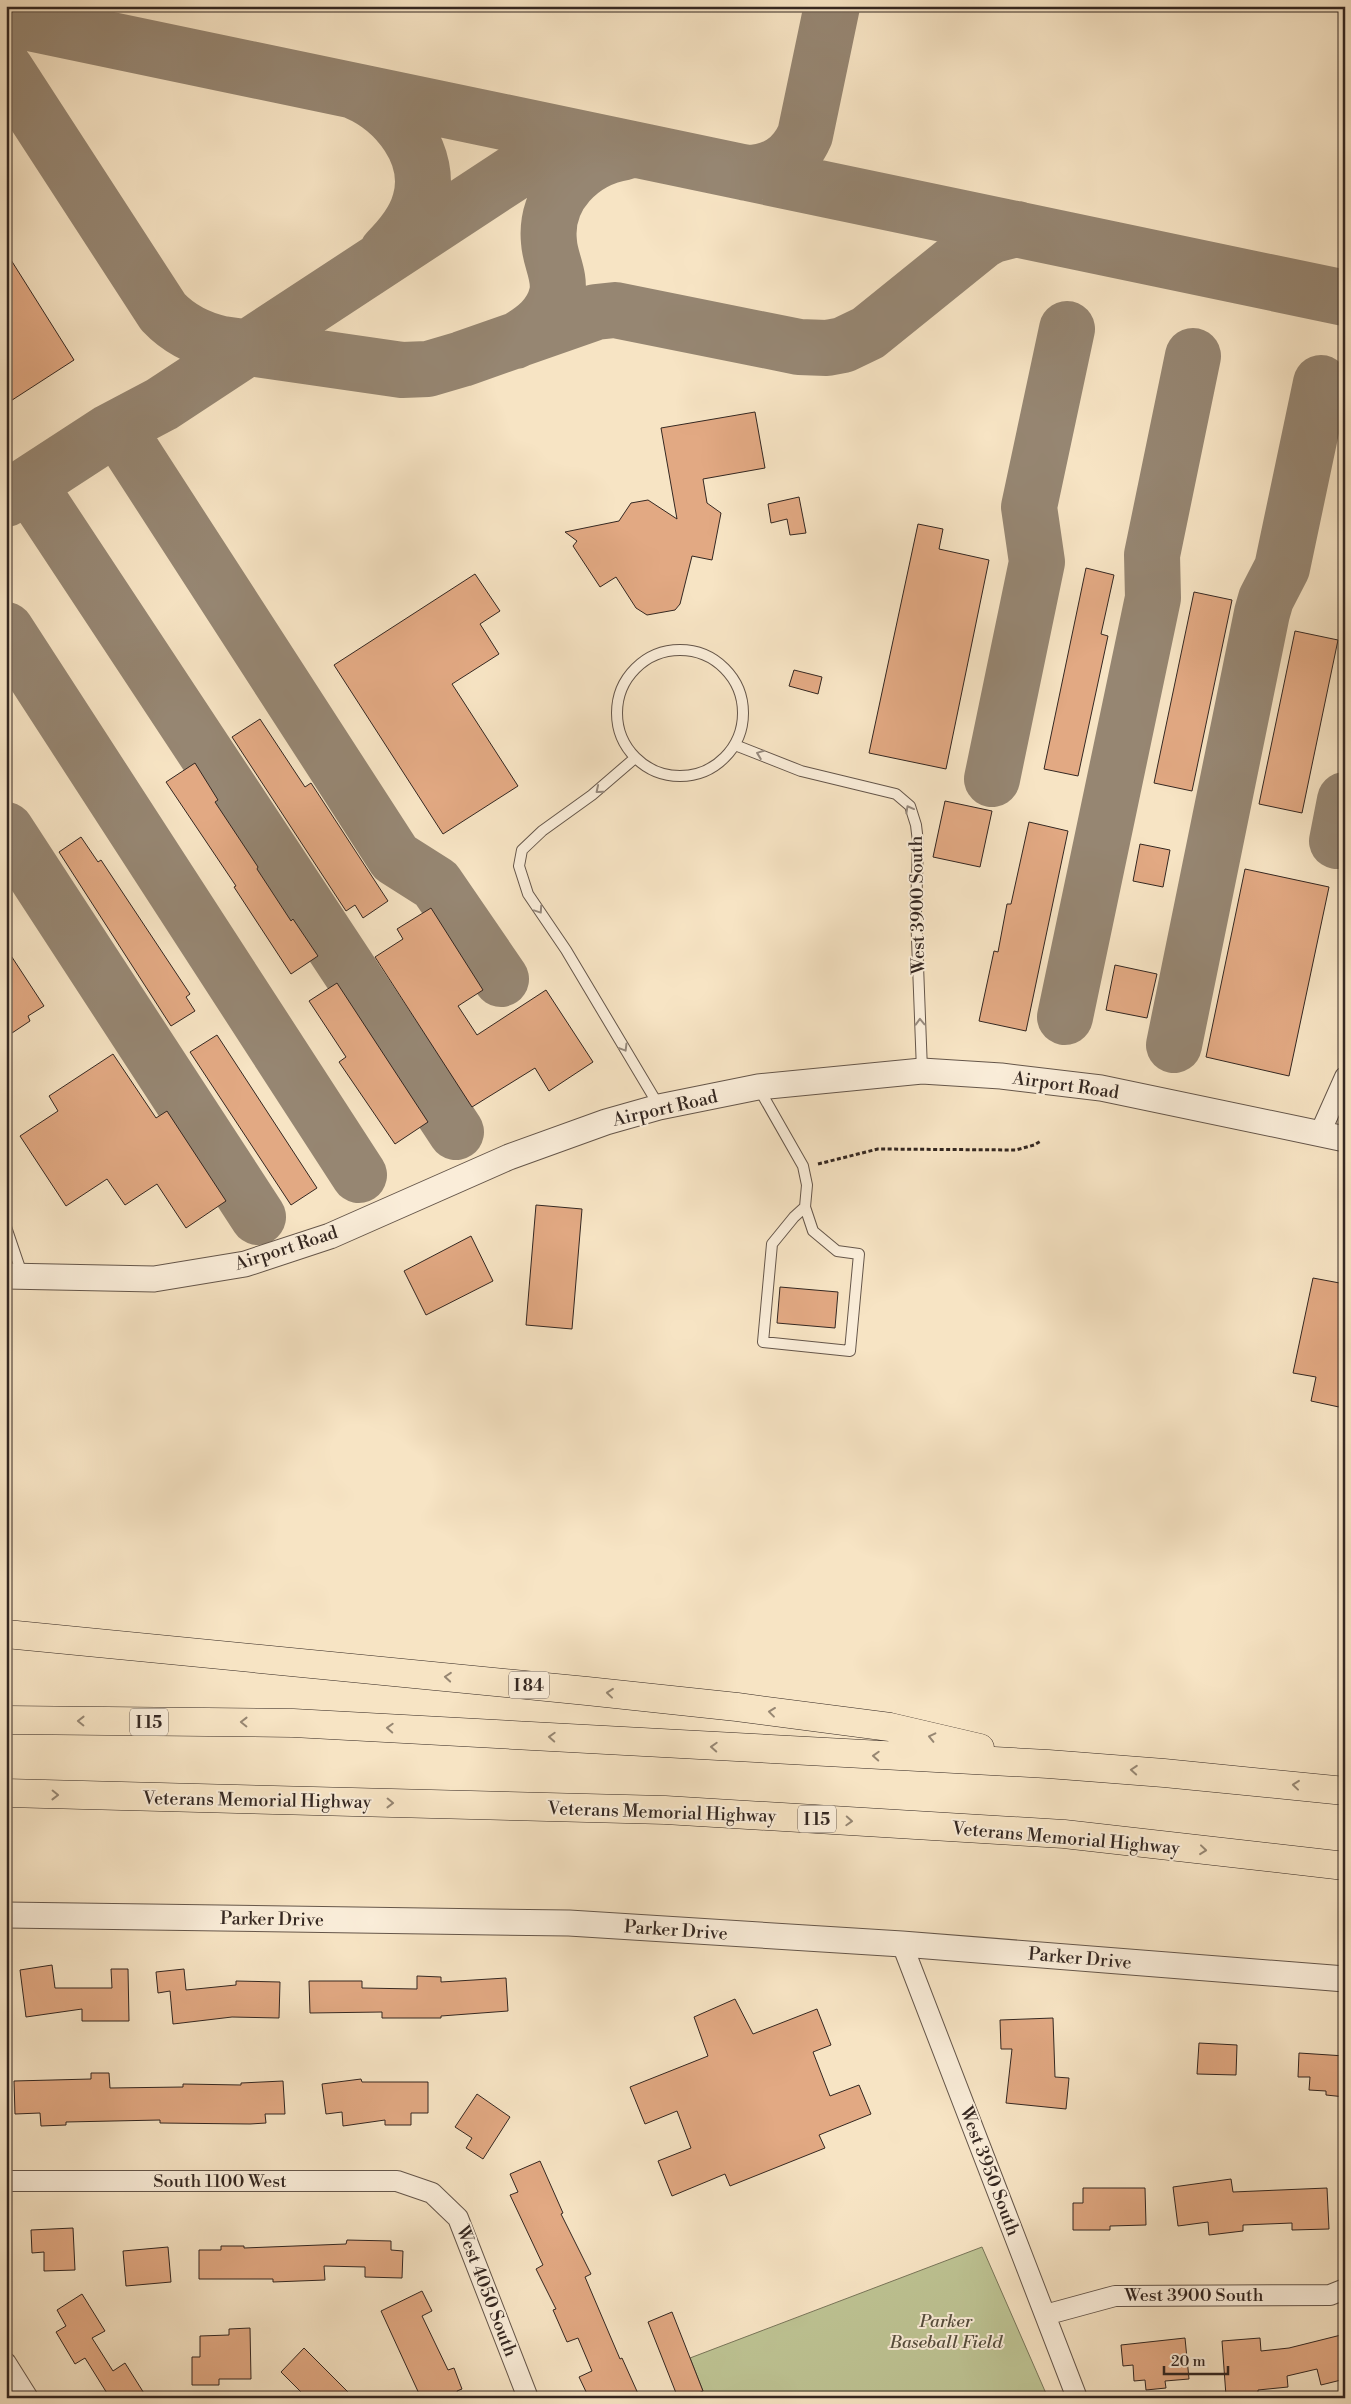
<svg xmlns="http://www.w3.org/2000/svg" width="1351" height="2404" viewBox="0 0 1351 2404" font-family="'Libre Bodoni',serif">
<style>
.green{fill:#bec494;stroke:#79765a}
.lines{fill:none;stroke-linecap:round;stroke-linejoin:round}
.taxiway{stroke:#968672;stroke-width:56}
.building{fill:#e2a983;stroke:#342721}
.service-casing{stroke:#65564a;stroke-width:12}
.minor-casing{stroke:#65564a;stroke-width:22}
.tertiary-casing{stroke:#65564a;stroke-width:27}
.motorway-casing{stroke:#342721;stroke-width:29}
.path{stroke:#342721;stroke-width:3;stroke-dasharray:4 2.5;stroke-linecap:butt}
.service{stroke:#faedd9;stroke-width:10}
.minor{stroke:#faedd9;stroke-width:20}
.tertiary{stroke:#faedd9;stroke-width:25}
.motorway{stroke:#f7e4c4;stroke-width:28}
.oneway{stroke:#978a7d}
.oneway2{stroke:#968672}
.labels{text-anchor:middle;stroke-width:4;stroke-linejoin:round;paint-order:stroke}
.shield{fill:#faedd9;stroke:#6f6258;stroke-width:1}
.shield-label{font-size:16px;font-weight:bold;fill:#342721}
.street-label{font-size:18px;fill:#342721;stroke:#faedd9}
.park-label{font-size:18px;font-style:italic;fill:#564e3e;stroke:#faedd9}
</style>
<rect width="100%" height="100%" fill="#f7e4c4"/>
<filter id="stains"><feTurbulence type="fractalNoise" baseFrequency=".004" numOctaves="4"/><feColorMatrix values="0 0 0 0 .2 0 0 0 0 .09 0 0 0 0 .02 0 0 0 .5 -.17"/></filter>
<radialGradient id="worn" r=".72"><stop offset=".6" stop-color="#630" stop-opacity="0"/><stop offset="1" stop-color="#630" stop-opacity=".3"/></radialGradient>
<path class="green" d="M982,2247L1048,2398H688L703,2391L690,2358Z"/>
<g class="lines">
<path class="taxiway" d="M6,18L1345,298
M6,70L163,312C180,330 199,339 222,344L402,370L428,369L462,359L596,312L615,310L799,347L827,348L843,345L868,333L982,241L993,235L1017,229
M356,92C396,109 434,155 420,202C415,221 401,238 387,252
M746,173C774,173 794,160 805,135L832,6
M515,341C534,330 552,317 557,294C561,276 550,260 549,242C544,196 581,159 625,152
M119,431L395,858L436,884L501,979
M29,485L456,1132
M6,499L109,432L162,404L520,169L561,150L598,144
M6,630L359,1175
M992,779L1037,562L1029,507L1067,329
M6,830L258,1217
M1337,841L1345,800
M1065,1017L1153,598L1152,555L1193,356
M1174,1045L1262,613L1266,599L1282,568L1321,383"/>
</g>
<path class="building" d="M6,252L74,360L6,404Z
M755,412L765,468L703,479L707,503L721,513L712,560L692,556L680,604L675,610L647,615L636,608L616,577L600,587L573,546L577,541L565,532L619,521L631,503L648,500L677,519L661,428Z
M799,497L806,533L790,535L787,519L771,523L768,504Z
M918,524L943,529L939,549L989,560L946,769L869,753Z
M1086,568L1114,575L1101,634L1108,636L1078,776L1044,769Z
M475,574L500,611L480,624L499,654L452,684L518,786L443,834L334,665Z
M1194,592L1232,600L1192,791L1154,783Z
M1295,631L1338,640L1302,813L1259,804Z
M794,670L822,677L818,694L789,686Z
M260,719L305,787L311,783L388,901L363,918L355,905L346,911L232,737Z
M195,763L218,800L215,802L258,867L257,869L291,921L293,919L318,956L291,974L234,887L236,886L166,782Z
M945,801L992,811L980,867L933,857Z
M1029,822L1068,831L1026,1031L979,1021L994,951L998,952L1007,904H1011Z
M81,837L98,862L101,860L190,994L186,997L195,1011L171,1026L59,852Z
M1140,844L1170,850L1163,887L1133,881Z
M1245,869L1329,887L1289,1076L1206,1057Z
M431,908L483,990L458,1006L477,1035L546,990L593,1062L549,1091L535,1068L472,1107L375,957L403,939L397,929Z
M6,948L44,1006L28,1016L30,1021L6,1037Z
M1115,965L1157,974L1147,1018L1106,1010Z
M337,983L428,1122L395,1144L339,1062L346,1057L309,1001Z
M217,1035L317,1188L291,1205L190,1052Z
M113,1054L156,1118L167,1111L226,1201L186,1228L157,1184L125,1205L107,1179L66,1206L20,1136L58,1111L49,1096Z
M536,1205L582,1209L572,1329L526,1325Z
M471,1236L493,1281L426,1315L404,1271Z
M1313,1278L1345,1284V1376L1339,1407L1311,1401L1316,1377L1293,1373Z
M780,1287L838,1292L835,1328L777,1323Z
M52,1965L55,1988H112L111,1969H128L129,2021H82V2009L26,2017L20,1970Z
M184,1969L186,1990L236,1985V1981L280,1982L279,2018L232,2017L173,2024L170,1991L158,1993L156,1972Z
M417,1976L441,1977V1982L506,1978L508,2011L441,2016V2018H382V2012L310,2013L309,1981H362V1988L417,1989Z
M735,1999L753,2034L817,2009L831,2045L813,2052L830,2096L859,2085L871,2114L819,2135L825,2148L730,2186L725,2174L672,2196L658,2161L691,2148L677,2111L645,2124L630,2087L708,2056L694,2017Z
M1053,2018L1055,2077L1069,2078L1066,2109L1006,2103L1012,2049H1001L1000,2020Z
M1199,2043L1237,2045L1236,2075L1197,2074Z
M1299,2053L1345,2056V2097L1326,2095V2091L1309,2090L1310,2077H1298Z
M91,2073H109L110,2088L183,2087V2084L241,2085V2083L283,2081L285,2114H265L266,2123L250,2124L160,2123V2120L66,2122V2125L41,2126L40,2113L15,2114L14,2081L91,2079Z
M361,2079L362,2082H428V2113H411V2125H385V2120L343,2126L342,2112L326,2114L322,2084Z
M477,2094L510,2117L483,2159L466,2148L472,2138L455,2127Z
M540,2161L563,2213L561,2214L591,2274L585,2277L620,2359L622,2358L640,2398H589L579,2377L592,2371L578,2338L567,2342L553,2310L556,2309L536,2269L543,2265L510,2195L518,2192L510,2174Z
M1231,2179L1233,2192L1327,2188L1329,2229L1292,2230V2223L1243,2225V2231L1209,2235L1208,2222L1178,2226L1173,2187Z
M1083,2188H1145L1146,2225L1110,2226V2230H1073V2203H1083Z
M73,2228L75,2270L44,2271V2252L32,2253L31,2230Z
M347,2240L391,2241V2250L403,2251L402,2278L365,2277V2267L324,2266L325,2280L273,2282V2279H199V2250H221V2246H244V2248L346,2244Z
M168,2247L171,2282L126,2286L123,2251Z
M422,2291L432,2311L422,2316L448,2370L454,2368L462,2389L457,2391L459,2398H421L381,2311Z
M82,2294L105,2331L92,2338L113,2371L125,2363L147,2398H110L85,2358L75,2364L56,2332L66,2326L57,2310Z
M672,2312L703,2391L688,2398H678L648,2322Z
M250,2328L251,2379H219V2385H192V2357H200V2336L229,2335V2329Z
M1341,2335L1345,2349V2379L1321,2385L1317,2369L1287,2376L1288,2387L1258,2390V2394L1226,2396L1222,2341L1260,2338L1261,2351L1289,2348Z
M1185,2338L1189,2379L1165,2381L1166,2388L1146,2390L1145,2380L1134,2381L1133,2365L1123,2366L1121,2345Z
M304,2348L354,2398H307L281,2372Z"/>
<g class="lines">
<g class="service-casing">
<path id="service" d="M617 713a63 63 0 1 1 126 0a63 63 0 1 1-126 0Z
M735,745L801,771L896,794L910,806L916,825L918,842L916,913L922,1070
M635,758L592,795L542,831L522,850L519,866L528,894L566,950L659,1106
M758,1087L803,1166L807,1185L805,1207L813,1231L837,1251L859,1254L850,1351L763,1342L772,1244L794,1217L805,1207
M6,1227L23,1277"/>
</g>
<g class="minor-casing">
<path id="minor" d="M1320,1133L1345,1077
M902,1944L1077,2398
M6,2181H397L432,2193L458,2218L528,2398
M1045,2315L1115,2296L1330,2295L1345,2289
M6,2363L28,2398"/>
</g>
<g class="tertiary-casing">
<path id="tertiary" d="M6,1276L154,1279L245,1264L330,1236L509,1157L606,1122L659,1107L758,1087L922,1071L1001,1076L1101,1088L1345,1139
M6,1915L569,1923L902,1944L1345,1979"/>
</g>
<g class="motorway-casing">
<path id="motorway" d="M6,1634L587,1691L737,1707L890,1727L980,1748
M6,1720L293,1723L1048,1764L1164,1773L1345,1791
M6,1793L665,1810L1064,1834L1345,1866"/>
</g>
<path class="path" d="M818,1164L878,1149L1016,1150L1034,1145L1041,1141"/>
<use href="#service" class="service"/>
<use href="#minor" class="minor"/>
<use href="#tertiary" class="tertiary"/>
<use href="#motorway" class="motorway"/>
</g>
<defs><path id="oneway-chevron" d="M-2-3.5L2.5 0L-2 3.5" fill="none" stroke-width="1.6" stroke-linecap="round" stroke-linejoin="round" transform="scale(1.25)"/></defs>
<g class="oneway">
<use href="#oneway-chevron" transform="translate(760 754) rotate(-159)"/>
<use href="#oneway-chevron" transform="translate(599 790) rotate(140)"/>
<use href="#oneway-chevron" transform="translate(909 809) rotate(-119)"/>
<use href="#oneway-chevron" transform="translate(539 910) rotate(56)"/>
<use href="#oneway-chevron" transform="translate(920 1022) rotate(-92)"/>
<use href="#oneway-chevron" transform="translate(624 1048) rotate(59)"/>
</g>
<g class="oneway2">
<use href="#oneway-chevron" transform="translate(448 1677) rotate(-175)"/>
<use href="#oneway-chevron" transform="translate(610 1693) rotate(-174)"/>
<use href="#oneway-chevron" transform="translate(772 1712) rotate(-173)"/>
<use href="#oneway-chevron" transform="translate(81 1721) rotate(-179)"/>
<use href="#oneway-chevron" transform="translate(244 1722) rotate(-179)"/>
<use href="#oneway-chevron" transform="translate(390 1728) rotate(-177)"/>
<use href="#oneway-chevron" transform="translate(552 1737) rotate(-177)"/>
<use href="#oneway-chevron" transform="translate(932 1737) rotate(-167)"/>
<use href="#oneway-chevron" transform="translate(714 1747) rotate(-177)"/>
<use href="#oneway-chevron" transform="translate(876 1756) rotate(-177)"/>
<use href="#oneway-chevron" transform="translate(1134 1770) rotate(-176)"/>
<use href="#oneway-chevron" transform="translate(1296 1785) rotate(-174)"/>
<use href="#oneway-chevron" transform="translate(55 1795) rotate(1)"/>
<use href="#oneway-chevron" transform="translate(390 1803) rotate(1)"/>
<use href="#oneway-chevron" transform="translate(849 1821) rotate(3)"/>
<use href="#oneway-chevron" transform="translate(1203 1850) rotate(6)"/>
</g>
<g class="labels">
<g class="shield">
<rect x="509" y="1671.5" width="40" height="27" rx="4"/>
<rect x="130" y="1708.5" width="38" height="27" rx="4"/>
<rect x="798" y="1805.5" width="38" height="27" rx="4"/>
</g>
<g class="shield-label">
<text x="529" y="1691">I 84</text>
<text x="149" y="1728">I 15</text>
<text x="817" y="1825">I 15</text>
</g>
<g class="street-label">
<text transform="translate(917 905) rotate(-91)" y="6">West 3900 South</text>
<text transform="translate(1066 1085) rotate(8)" y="6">Airport Road</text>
<text transform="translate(665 1108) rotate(-13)" y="6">Airport Road</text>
<text transform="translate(286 1248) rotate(-18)" y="6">Airport Road</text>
<text transform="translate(257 1800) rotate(1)" y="6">Veterans Memorial Highway</text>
<text transform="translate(662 1812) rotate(2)" y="6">Veterans Memorial Highway</text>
<text transform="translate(1066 1838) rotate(5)" y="6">Veterans Memorial Highway</text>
<text transform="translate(272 1919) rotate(1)" y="6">Parker Drive</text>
<text transform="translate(676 1930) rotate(4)" y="6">Parker Drive</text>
<text transform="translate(1080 1958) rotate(5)" y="6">Parker Drive</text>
<text transform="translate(990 2171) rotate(69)" y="6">West 3950 South</text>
<text x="220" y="2187">South 1100 West</text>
<text transform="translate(487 2291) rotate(69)" y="6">West 4050 South</text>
<text x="1194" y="2301">West 3900 South</text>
</g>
<g class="park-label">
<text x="946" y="2327">Parker<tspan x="946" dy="21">Baseball Field</tspan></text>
</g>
</g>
<rect width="1351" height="2404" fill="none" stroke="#f7e4c4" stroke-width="25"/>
<rect x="8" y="8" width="1336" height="2389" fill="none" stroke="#342721" stroke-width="2.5"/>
<rect x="12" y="12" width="1326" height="2379" fill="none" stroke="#342721"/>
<path d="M1164 2366v8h64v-8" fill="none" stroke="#342721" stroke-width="2.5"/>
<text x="1171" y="2366" font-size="15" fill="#342721" stroke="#faedd9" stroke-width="4" paint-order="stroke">20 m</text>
<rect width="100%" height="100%" filter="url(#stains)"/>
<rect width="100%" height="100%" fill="url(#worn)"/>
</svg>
